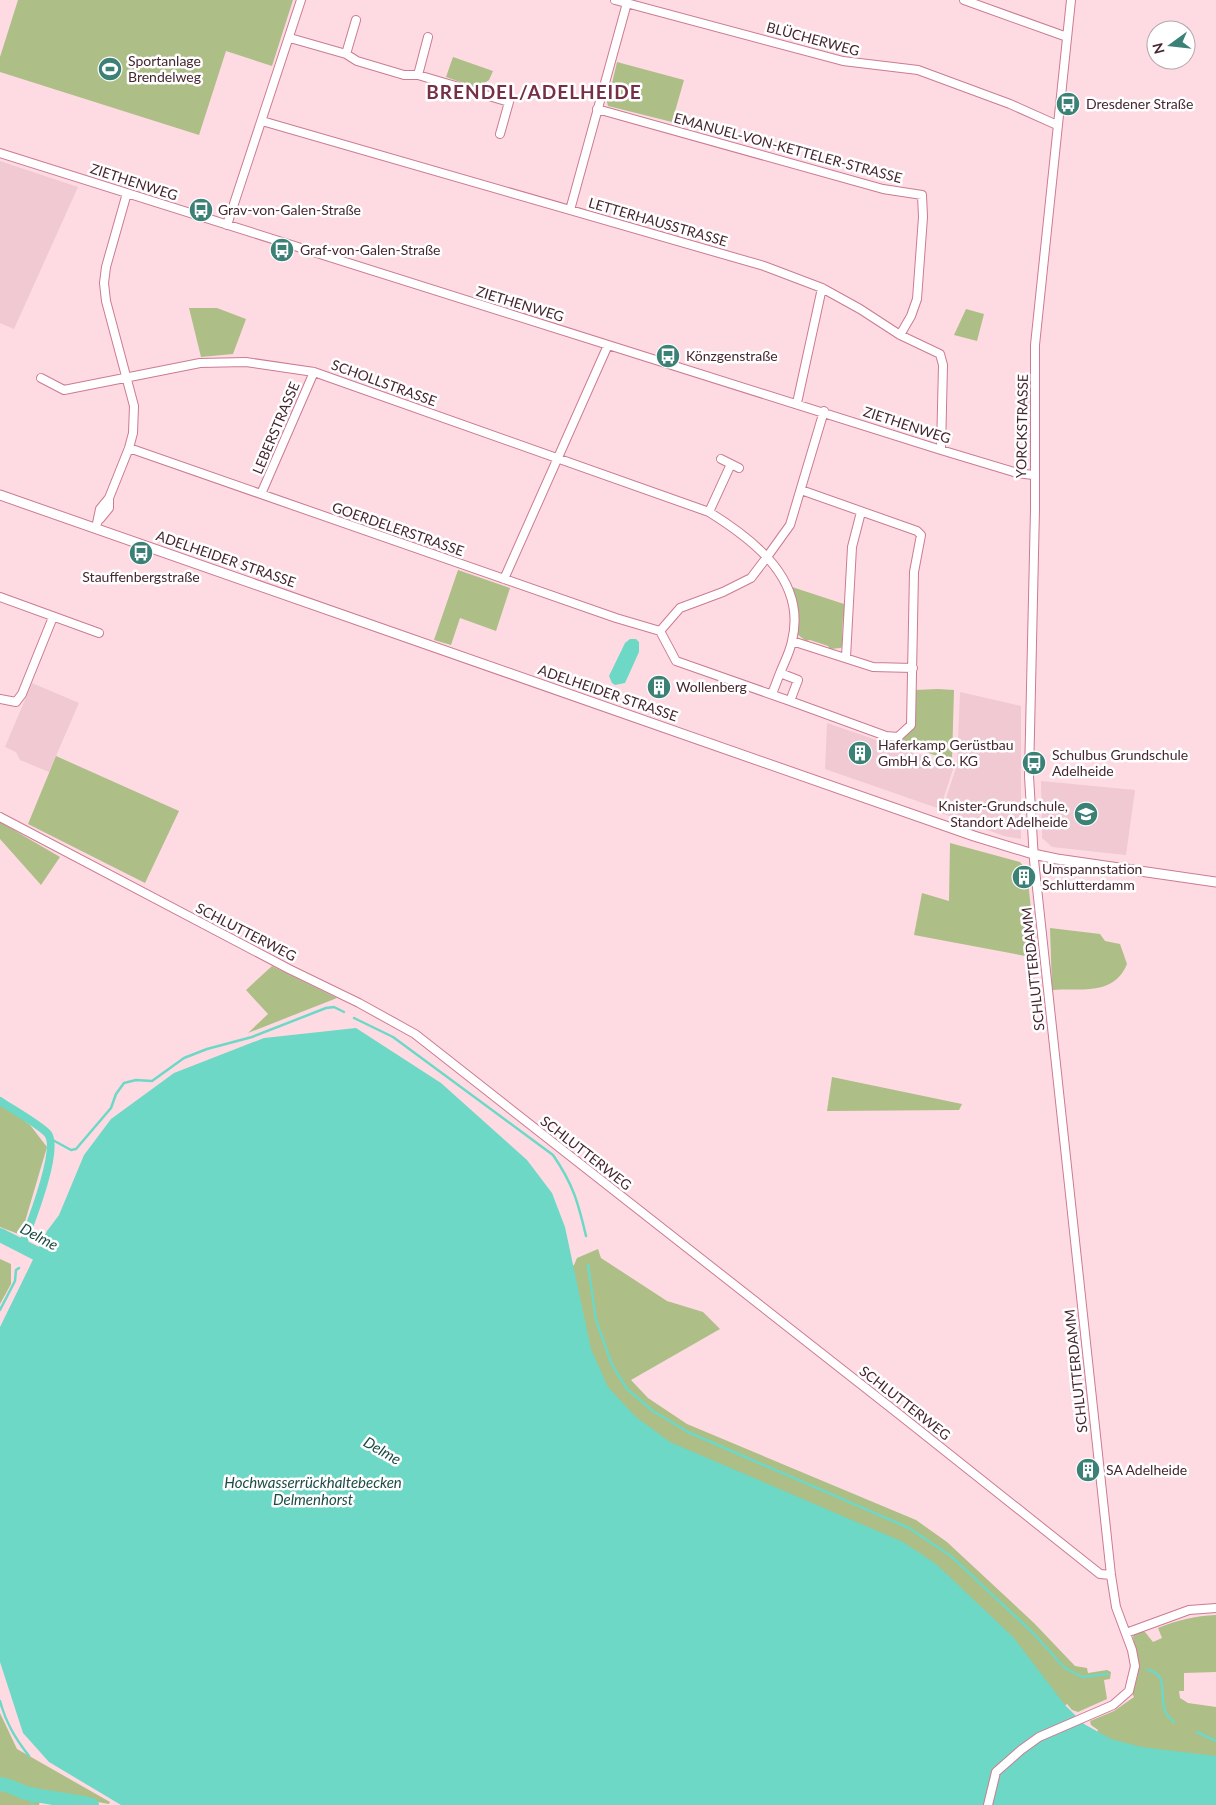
<svg xmlns="http://www.w3.org/2000/svg" width="1216" height="1805" viewBox="0 0 1216 1805" font-family="Lato,sans-serif">
<style>
.built{fill:#f0c9d2}
.green{fill:#adbe86}
.water{fill:#6dd8c6}
.lines{fill:none;stroke-linecap:round;stroke-linejoin:round}
.stream{stroke:#6dd8c6;stroke-width:2.5}
.canal{stroke:#6dd8c6;stroke-width:8}
.river{stroke:#6dd8c6;stroke-width:14}
.minor-casing{stroke:#cb7b92;stroke-width:10}
.major-casing{stroke:#cb7b92;stroke-width:11}
.minor{stroke:#fff;stroke-width:8}
.major{stroke:#fff;stroke-width:9}
.labels{text-anchor:middle;stroke-width:5;stroke-linejoin:round;paint-order:stroke}
.street-label{font-size:14px;fill:#46262f;stroke:#fff}
.poi-label{font-size:14px;fill:#46262f;stroke:#fff;text-anchor:start}
.water-label{font-size:15px;font-style:italic;fill:#1d4c45;stroke:#fff}
.district-label{font-size:19px;font-weight:bold;letter-spacing:1px;fill:#762f47;stroke:#fff}
</style>
<rect width="100%" height="100%" fill="#fedbe3"/>
<path class="built" d="M0,161L78,187L14,329L0,323Z
M32,683L79,703L49,772L20,760L16,752L5,747Z
M960,692L1021,706V839L1004,836L941,813L957,765Z
M827,723L941,762L955,763L940,809L825,769Z
M1041,781L1135,790L1126,855L1052,847L1042,838Z"/>
<path class="green" d="M18,0H293L272,66L226,51L199,135L0,72V57Z
M453,57L493,71L489,80L477,88L446,77Z
M617,62L684,80L672,122L608,106L606,98L609,96Z
M189,308H217L246,319L233,354L201,357Z
M966,309L984,314L977,341L954,335Z
M458,570L510,588L496,631L460,618L451,645L434,640Z
M789,586L844,604L846,615L843,617L842,637L845,640L841,648L830,649L828,646L810,640L806,641L797,634V604Z
M938,689L954,690L952,759L943,758L900,743L913,727L915,690Z
M56,756L179,811L145,883L28,824Z
M0,822L60,857L41,885L0,839Z
M950,843L1020,862L1027,871L1036,958L914,935L922,893L949,901Z
M1050,928L1100,934L1105,941L1120,944L1127,964C1114,996 1082,988 1052,990Z
M272,966L337,998L248,1033L268,1014L246,990Z
M832,1077L962,1104L959,1110L827,1111Z
M0,1103L30,1125L47,1147L21,1235L0,1227Z
M113,1228L564,1269L574,1265L577,1258L598,1249L601,1258L667,1301L703,1312L720,1329L631,1380L648,1398L687,1424L916,1520L947,1542L1034,1623L1075,1666L1087,1668L1088,1673L1107,1670L1111,1672L1110,1679L1104,1680L1107,1699L1078,1712L1072,1710L1067,1704L1063,1707Z
M0,1259L11,1264V1284L0,1304Z
M1216,1615V1672L1184,1673V1691H1179L1180,1698L1188,1703L1216,1707V1805H995L1096,1735L1098,1730L1091,1725L1090,1721L1114,1711L1134,1697L1132,1693C1144,1665 1135,1661 1133,1636L1139,1631L1145,1632L1153,1642L1162,1638L1158,1628C1177,1620 1195,1616 1216,1615Z
M0,1713L17,1749L110,1802L109,1804L29,1790L0,1777Z
M0,1788L40,1801L39,1805H0Z"/>
<path class="water" d="M630,639H636L639,642V652L625,683L615,685L612,683L609,676L625,643Z
M356,1028L441,1083L527,1160L552,1193L565,1227L591,1349L608,1387L636,1417L670,1442L903,1542L936,1564L1014,1638L1065,1705L1084,1724L1111,1739L1141,1747L1216,1756V1805H121L49,1762L23,1733L0,1662V1327L47,1231L59,1215L84,1155L111,1119L174,1073L264,1038Z"/>
<g class="lines">
<path class="stream" d="M354,1018L393,1037L553,1155C573,1184 578,1202 586,1236
M49,1138L71,1150L76,1149L111,1108L116,1094L124,1083L136,1080L152,1081L184,1058L207,1049L252,1037L326,1008L334,1007L344,1012
M588,1265L596,1320L612,1365L627,1389L653,1411L688,1432L909,1528L951,1556L1032,1632L1065,1668L1082,1677L1108,1674
M0,1310L15,1281L16,1270L19,1268
M1148,1670C1170,1674 1158,1698 1166,1713C1167,1716 1172,1720 1174,1722
M0,1701C6,1723 15,1738 29,1756
M1197,1732L1216,1741
M32,1805L33,1794"/>
<path class="canal" d="M0,1101C10,1108 42,1126 48,1134C60,1150 29,1227 22,1246"/>
<path class="river" d="M0,1235L53,1262
M0,1784C10,1785 16,1790 26,1793C48,1798 70,1800 92,1805"/>
<g class="minor-casing">
<path id="minor" d="M615,0L843,61L918,70L1010,104L1057,125
M964,0L1067,37
M290,38L346,54L357,61L404,75H418L509,102L500,134
M346,54L356,20
M418,75L428,37
M597,109L883,189L922,195L923,217L917,299L911,316L900,335
M262,121L764,266L822,288L860,309L900,335L940,354L943,365L941,450
M0,153L941,450L1017,473L1033,475
M570,210L627,3
M227,225L301,0
M41,378L64,390L200,363L246,362L314,372L709,512C754,540 807,580 792,641C790,652 784,663 780,673
M797,403L822,288
M129,448L616,618L660,631
M721,459L731,464
M261,494L314,372
M709,512L731,464L739,468
M100,519L109,508V498
M96,528L100,509L109,498L129,448L133,433L134,406L106,301L104,283L106,267L127,193
M504,579L608,345
M0,597L99,633
M792,641L873,667L913,668
M846,657L852,547L861,512
M772,694L780,673L798,680L790,701L676,661L660,631L680,608L723,592L751,578L767,557L790,525L824,411
M0,699L16,702L22,694L53,617
M790,701L886,736L898,737L911,725L914,572L921,535L917,531L801,490
M0,817L289,969L359,1003L415,1034L900,1415L1100,1574L1111,1575
M1126,1633L1189,1610L1216,1608
M988,1805L996,1772L1021,1750L1039,1737L1113,1705L1129,1691L1135,1666L1132,1650L1116,1607L1111,1575L1034,860L1029,776L1035,509V345L1071,0"/>
</g>
<g class="major-casing">
<path id="major" d="M0,495L974,836L1033,854L1057,859L1216,882"/>
</g>
<use href="#minor" class="minor"/>
<use href="#major" class="major"/>
</g>
<defs>
<g id="stadium-disc" transform="scale(1.25)"><circle r="9.5" fill="#3c8176" stroke="#fff"/><path d="M0-5a6.5 5 0 1 0 0 10a6.5 5 0 1 0 0-10ZM-3.5-1.8h7v3.6h-7Z" fill="#fff"/></g>
<g id="bus-disc" transform="scale(1.25)"><circle r="9.5" fill="#3c8176" stroke="#fff"/><path d="M-5-6H5V4H4V6H2V4H-2V6H-4V4H-5ZM-3.5-4V0h7V-4ZM-3.5 1.2v1.5H-2V1.2ZM2 1.2v1.5H3.5V1.2Z" fill="#fff"/></g>
<g id="building-disc" transform="scale(1.25)"><circle r="9.5" fill="#3c8176" stroke="#fff"/><path d="M-4-6H4V6H1V3H-1V6H-4ZM-2.5-4.3h1.7v1.8h-1.7ZM.8-4.3h1.7v1.8H.8ZM-2.5-1h1.7V.8h-1.7ZM.8-1h1.7V.8H.8Z" fill="#fff"/></g>
<g id="school-disc" transform="scale(1.25)"><circle r="9.5" fill="#3c8176" stroke="#fff"/><path d="M0-5L7-2L0 1L-7-2ZM-4 1L0 2.5L4 1V4Q0 6-4 4Z" fill="#fff"/></g>
</defs>
<g fill-rule="evenodd">
<use href="#stadium-disc" x="110" y="69"/>
<use href="#bus-disc" x="1068" y="104"/>
<use href="#bus-disc" x="201" y="210"/>
<use href="#bus-disc" x="282" y="250"/>
<use href="#bus-disc" x="668" y="356"/>
<use href="#bus-disc" x="141" y="553"/>
<use href="#building-disc" x="659" y="687"/>
<use href="#building-disc" x="860" y="753"/>
<use href="#bus-disc" x="1034" y="763"/>
<use href="#school-disc" x="1086" y="814"/>
<use href="#building-disc" x="1024" y="877"/>
<use href="#building-disc" x="1088" y="1470"/>
</g>
<g class="labels">
<g class="street-label">
<text transform="translate(813 39) rotate(15)" y="5">BLÜCHERWEG</text>
<text transform="translate(788 148) rotate(15)" y="5">EMANUEL-VON-KETTELER-STRASSE</text>
<text transform="translate(134 182) rotate(18)" y="5">ZIETHENWEG</text>
<text transform="translate(658 222) rotate(16)" y="5">LETTERHAUSSTRASSE</text>
<text transform="translate(520 304) rotate(17)" y="5">ZIETHENWEG</text>
<text transform="translate(384 383) rotate(20)" y="5">SCHOLLSTRASSE</text>
<text transform="translate(907 425) rotate(18)" y="5">ZIETHENWEG</text>
<text transform="translate(1022 426) rotate(-89)" y="5">YORCKSTRASSE</text>
<text transform="translate(276 428) rotate(-67)" y="5">LEBERSTRASSE</text>
<text transform="translate(398 529) rotate(19)" y="5">GOERDELERSTRASSE</text>
<text transform="translate(226 559) rotate(19)" y="5">ADELHEIDER STRASSE</text>
<text transform="translate(608 693) rotate(19)" y="5">ADELHEIDER STRASSE</text>
<text transform="translate(246 932) rotate(27)" y="5">SCHLUTTERWEG</text>
<text transform="translate(1033 969) rotate(-96)" y="5">SCHLUTTERDAMM</text>
<text transform="translate(586 1153) rotate(38)" y="5">SCHLUTTERWEG</text>
<text transform="translate(1076 1371) rotate(-96)" y="5">SCHLUTTERDAMM</text>
<text transform="translate(905 1403) rotate(38)" y="5">SCHLUTTERWEG</text>
</g>
<g class="poi-label">
<text x="128" y="66">Sportanlage<tspan x="128" dy="16">Brendelweg</tspan></text>
<text x="1086" y="109">Dresdener Straße</text>
<text x="218" y="215">Grav-von-Galen-Straße</text>
<text x="300" y="255">Graf-von-Galen-Straße</text>
<text x="686" y="361">Könzgenstraße</text>
<text x="141" y="582" text-anchor="middle">Stauffenbergstraße</text>
<text x="676" y="692">Wollenberg</text>
<text x="878" y="750">Haferkamp Gerüstbau<tspan x="878" dy="16">GmbH &amp; Co. KG</tspan></text>
<text x="1052" y="760">Schulbus Grundschule<tspan x="1052" dy="16">Adelheide</tspan></text>
<text x="1068" y="811" text-anchor="end">Knister-Grundschule,<tspan x="1068" dy="16">Standort Adelheide</tspan></text>
<text x="1042" y="874">Umspannstation<tspan x="1042" dy="16">Schlutterdamm</tspan></text>
<text x="1106" y="1475">SA Adelheide</text>
</g>
<g class="water-label">
<text transform="translate(39 1237) rotate(28)" y="5">Delme</text>
<text transform="translate(382 1451) rotate(30)" y="5">Delme</text>
<text x="313" y="1488">Hochwasserrückhaltebecken<tspan x="313" dy="17">Delmenhorst</tspan></text>
</g>
<g class="district-label">
<text x="534" y="99">BRENDEL/ADELHEIDE</text>
</g>
</g>
<g transform="translate(1171 45) rotate(255)"><circle r="24" fill="#ffffff" stroke="#b5a8ac"/>
<path d="M0-4L9 19L0 12L-9 19Z" fill="#3c8176"/>
<text y="-8" font-size="14" font-weight="bold" text-anchor="middle" fill="#46262f">N</text>
</g>
</svg>
